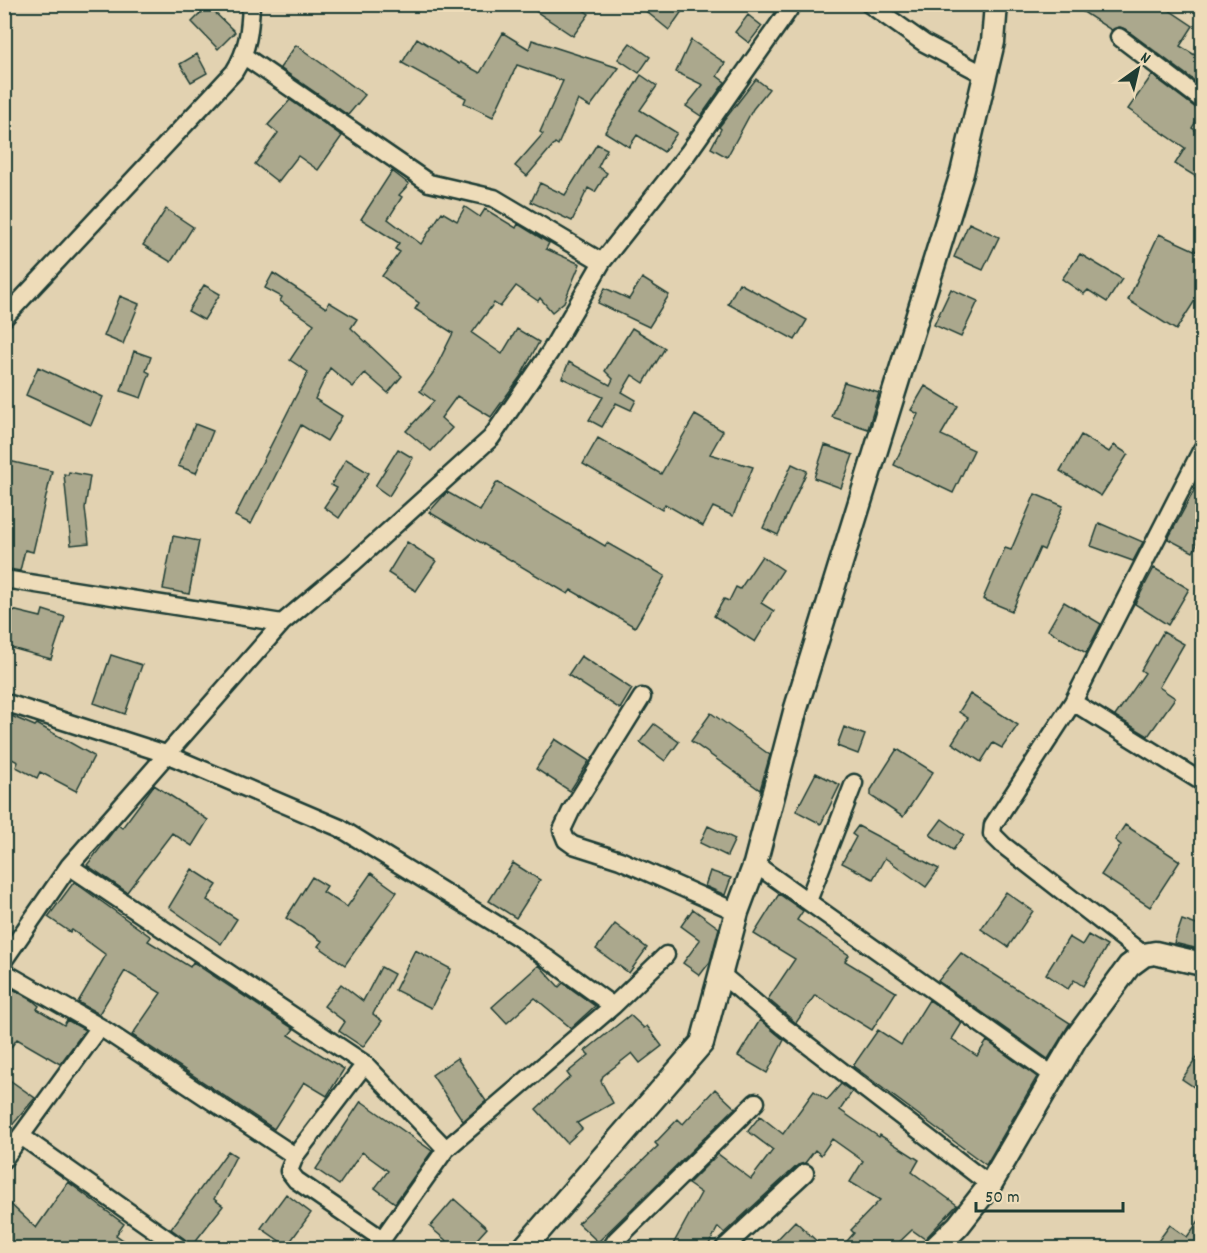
<svg xmlns="http://www.w3.org/2000/svg" width="1207" height="1253" viewBox="0 0 1207 1253" font-family="Dekko,sans-serif">
<style>
.building{fill:#aba88d;stroke:#1f3d34;stroke-width:1.5}
.lines{fill:none;stroke-linecap:round;stroke-linejoin:round}
.street-casing{stroke:#1f3d34;stroke-width:21}
.secondary-casing{stroke:#1f3d34;stroke-width:27}
.street{stroke:#eedcb9;stroke-width:16}
.secondary{stroke:#eedcb9;stroke-width:22}
</style>
<rect width="100%" height="100%" fill="#e2d2b1"/>
<filter id="ink" filterUnits="userSpaceOnUse"><feTurbulence type="fractalNoise" baseFrequency=".0167" numOctaves="2"/><feDisplacementMap in="SourceGraphic" scale="12" xChannelSelector="R" yChannelSelector="G"/><feConvolveMatrix kernelMatrix="1 2 1 2 8 2 1 2 1" color-interpolation-filters="sRGB"/></filter>
<g filter="url(#ink)">
<path class="building" d="M525,4H575L589,14L573,36Z
M637,4H687L669,30Z
M1071,4H1160L1193,26L1180,46L1203,60V87L1125,29L1120,27L1111,30Z
M208,6L235,32L218,49L192,22Z
M748,15L762,26L749,43L735,32Z
M503,33L529,49L532,40L619,68L590,107L578,100L558,145L555,143L527,176L515,166L543,134L540,132L563,81L517,65L493,117L464,103L466,98L402,63L417,38L459,64L460,62L480,73Z
M691,40L725,63L717,76L725,82L701,116L686,106L703,85L676,72Z
M630,43L650,57L639,73L618,59Z
M296,45L365,95L348,115L280,68Z
M197,54L207,73L191,82L180,64Z
M641,75L657,86L640,110L677,133L664,152L637,135L629,147L605,132Z
M1152,75L1196,108L1203,110L1192,128L1203,135V181L1175,164L1185,148L1128,109Z
M756,79L769,89L753,109L727,157L711,148L721,129L719,127Z
M290,100L342,136L318,170L298,156L278,182L255,164L278,133L268,125Z
M597,144L607,149L598,167L607,173L595,192L588,188L572,221L531,202L540,183L565,195Z
M392,171L409,184L399,195L402,197L388,219L421,244L442,212L457,221L465,207L480,217L485,209L516,228L518,224L549,243L546,249L580,264L564,302L552,312L540,298L538,301L516,286L500,307L494,303L472,333L502,354L517,329L539,342L520,377L491,417L457,396L441,418L452,428L431,451L406,431L434,401L420,391L433,373L453,333L415,309L419,303L382,276L400,252L395,249L399,243L361,219Z
M166,209L193,227L171,262L143,245Z
M969,223L999,237L983,270L954,257Z
M1159,234L1203,254V288L1176,330L1128,300Z
M1080,254L1122,279L1107,302L1088,290L1084,294L1062,279Z
M273,273L326,308L329,302L357,319L351,328L402,376L388,393L365,373L353,387L330,368L315,399L342,416L327,441L301,425L251,524L235,516L308,372L290,360L314,324L280,301L282,297L265,288Z
M642,278L669,295L649,327L598,303L605,288L629,299Z
M739,283L807,320L795,340L728,304Z
M204,285L220,294L204,320L188,311Z
M951,289L978,301L961,337L934,325Z
M120,296L139,304L123,344L104,336Z
M632,328L665,348L644,383L632,375L622,392L636,400L631,410L616,403L602,427L589,420L603,397L562,378L569,362L610,385L613,379L605,371Z
M134,351L151,357L146,371L150,373L141,398L121,391Z
M38,367L103,397L91,425L26,395Z
M844,382L879,393L868,429L832,417Z
M925,386L958,406L941,435L974,450L953,493L894,465L918,414L911,410Z
M695,415L723,431L710,454L753,467L733,516L713,507L703,526L665,504L662,510L583,464L598,438L661,474Z
M195,424L213,431L196,473L178,466Z
M1081,435L1109,452L1114,445L1128,454L1101,496L1060,471Z
M825,445L853,455L841,488L814,478Z
M398,449L413,458L389,496L375,486Z
M346,459L369,473L339,518L324,507L337,488L331,485Z
M9,461L52,471L33,552L25,550L20,571L4,568V481Z
M792,464L807,471L778,535L763,528Z
M69,472L90,476L85,508L89,543L71,545L64,474L68,475Z
M1203,474V533L1193,552L1168,539Z
M497,482L605,546L607,543L665,576L635,627L571,590L568,594L429,512L447,492L480,511Z
M1035,494L1063,506L1044,550L1040,548L1012,611L983,599L1005,548L1011,550Z
M1099,523L1143,542L1133,561L1091,546Z
M173,536L199,541L189,594L163,589Z
M407,542L436,561L416,591L388,573Z
M762,556L783,570L761,603L774,611L755,642L714,616L724,599L729,601L736,587L740,589Z
M1154,568L1189,589L1168,625L1135,604Z
M1064,602L1101,624L1086,653L1048,630Z
M4,608L41,617L43,610L65,617L51,659L4,646Z
M1163,632L1184,644L1159,687L1175,698L1148,736L1115,716L1145,673L1141,670Z
M111,655L142,665L125,714L94,703Z
M581,656L632,689L620,709L568,675Z
M970,694L1018,725L1002,748L993,743L981,762L952,743L968,718L959,712Z
M4,713L35,726L37,724L94,756L76,791L40,772L37,778L16,767L18,762L4,755Z
M711,713L770,755L760,790L691,741Z
M654,724L679,742L665,761L640,742Z
M844,727L865,735L858,754L837,746Z
M555,739L589,761L570,791L536,769Z
M897,749L933,772L903,817L871,796V790Z
M816,773L840,785L821,824L796,811Z
M154,785L208,820L192,846L172,833L127,892L87,865L118,825L122,828Z
M942,819L964,835L953,850L930,835Z
M1125,825L1180,861L1150,907L1101,875L1121,845L1115,840Z
M708,826L735,839L727,856L700,843Z
M858,826L939,869L926,887L885,858L873,879L842,863L856,837L852,834Z
M513,863L540,880L516,918L489,901Z
M192,869L217,885L207,900L237,919L221,944L169,907Z
M710,871L731,878L725,895L705,886Z
M371,873L397,892L345,965L318,946L322,941L286,918L312,877L327,886L323,892L347,907Z
M74,882L151,937L148,941L190,967L193,962L206,971L294,1029L289,1035L344,1069L327,1096L304,1082L274,1129L132,1035L161,993L125,971L99,1014L78,1002L106,955L72,930L70,932L48,917Z
M1006,892L1033,911L1008,947L981,929Z
M779,894L803,911L797,920L849,955L845,961L896,992L872,1030L815,995L796,1023L768,999L795,959L754,934Z
M693,909L719,928L710,962L700,975L683,963L700,940L681,926Z
M1182,920L1203,927V950L1174,943Z
M615,924L647,948L629,973L596,949Z
M1088,935L1107,946L1083,986L1074,980L1068,989L1046,974L1069,937L1082,945Z
M415,950L451,969L431,1008L395,990Z
M961,953L1070,1023L1048,1059L938,981Z
M539,965L559,987L563,983L595,1006L571,1028L535,998L507,1023L492,1007Z
M381,967L394,974L373,1014L382,1021L363,1047L339,1031L345,1022L324,1006L341,984L363,1001Z
M4,984L32,1000L39,1006L37,1009L64,1025L67,1020L85,1030L60,1064L17,1039L4,1057Z
M929,1000L962,1023L952,1039L977,1056L987,1041L1037,1077L986,1165L853,1066L878,1030L901,1045Z
M630,1015L644,1028L647,1026L662,1046L640,1063L632,1053L603,1076L601,1081L613,1103L577,1123L582,1129L567,1143L536,1109L570,1077L567,1073L589,1055L585,1051Z
M760,1020L784,1040L767,1073L738,1056Z
M1203,1049V1093L1182,1079Z
M457,1058L486,1101L463,1121L432,1075Z
M4,1076L35,1098L4,1135Z
M841,1084L852,1092L840,1110L879,1137L880,1135L919,1160L912,1172L957,1205L925,1239L912,1230L893,1248H841L854,1233L851,1230L880,1200L850,1182L863,1161L832,1139L821,1155L815,1150L805,1163L798,1165L724,1233L718,1227L707,1248H671L701,1193L688,1184L718,1154L751,1179L773,1150L748,1131L760,1116L783,1134L814,1091L827,1100Z
M715,1089L735,1108L598,1242L578,1223L658,1146L655,1143L678,1119L683,1124Z
M361,1101L432,1151L395,1203L375,1188L388,1171L362,1152L339,1185L316,1169Z
M228,1151L236,1156L214,1199L223,1206L190,1248L186,1240L171,1229Z
M68,1182L124,1224L116,1235L135,1248H4V1198L36,1228Z
M286,1194L311,1213L287,1246L261,1228Z
M454,1199L487,1228L469,1248H455L430,1227Z
M1203,1215V1248H1153L1170,1225L1187,1237Z
M795,1221L824,1248H769Z"/>
<g class="lines">
<g class="street-casing">
<path id="street" d="M869,4L924,43L985,75
M1119,37L1202,100
M244,56L429,183L494,198L602,262
M4,318L234,72C248,50 250,30 251,4
M4,579L282,623
M642,697L571,811L562,830L566,840L573,845L620,860L737,912
M4,702L166,754L340,828L519,938L613,1006
M1073,702L1202,782
M755,864L1054,1076
M69,866L365,1064L295,1156L289,1171L296,1180L382,1239
M808,901L854,783
M1144,955L1003,845L992,834L993,825L1073,702L1202,449
M4,960L69,866L282,623L352,564L491,438L550,352L602,262L688,153L793,4
M4,972L100,1027L4,1159
M722,975L783,1026L990,1185
M100,1027L295,1156
M365,1064L446,1149
M21,1136L180,1248
M376,1248L446,1149L613,1006L666,955
M611,1248L616,1240L756,1102
M724,1248L805,1173"/>
</g>
<g class="secondary-casing">
<path id="secondary" d="M524,1248L702,1043L737,912L755,864L796,708L962,173L993,42L996,4
M935,1248L958,1226L990,1185L1076,1038L1129,966L1144,955L1155,953L1202,964"/>
</g>
<use href="#street" class="street"/>
<use href="#secondary" class="secondary"/>
</g>
</g>
<rect width="1207" height="1253" fill="none" stroke="#eedcb9" stroke-width="24"/>
<rect x="12" y="12" width="1183" height="1229" fill="none" stroke="#1f3d34" stroke-width="2" filter="url(#ink)"/>
<g transform="translate(1138 69) rotate(34)" stroke="#eedcb9" stroke-width="4.5" paint-order="stroke">
<path d="M0-4.5L10 22L0 15L-10 22Z" fill="#1f3d34"/>
<text y="-9" font-size="16" font-weight="bold" text-anchor="middle" fill="#1f3d34">N</text>
</g>
<path d="M976 1202v9h147v-9" fill="none" stroke="#1f3d34" stroke-width="3"/>
<text x="985" y="1202" font-size="18" fill="#1f3d34" stroke="#eedcb9" stroke-width="4.5" paint-order="stroke">50 m</text>
</svg>
